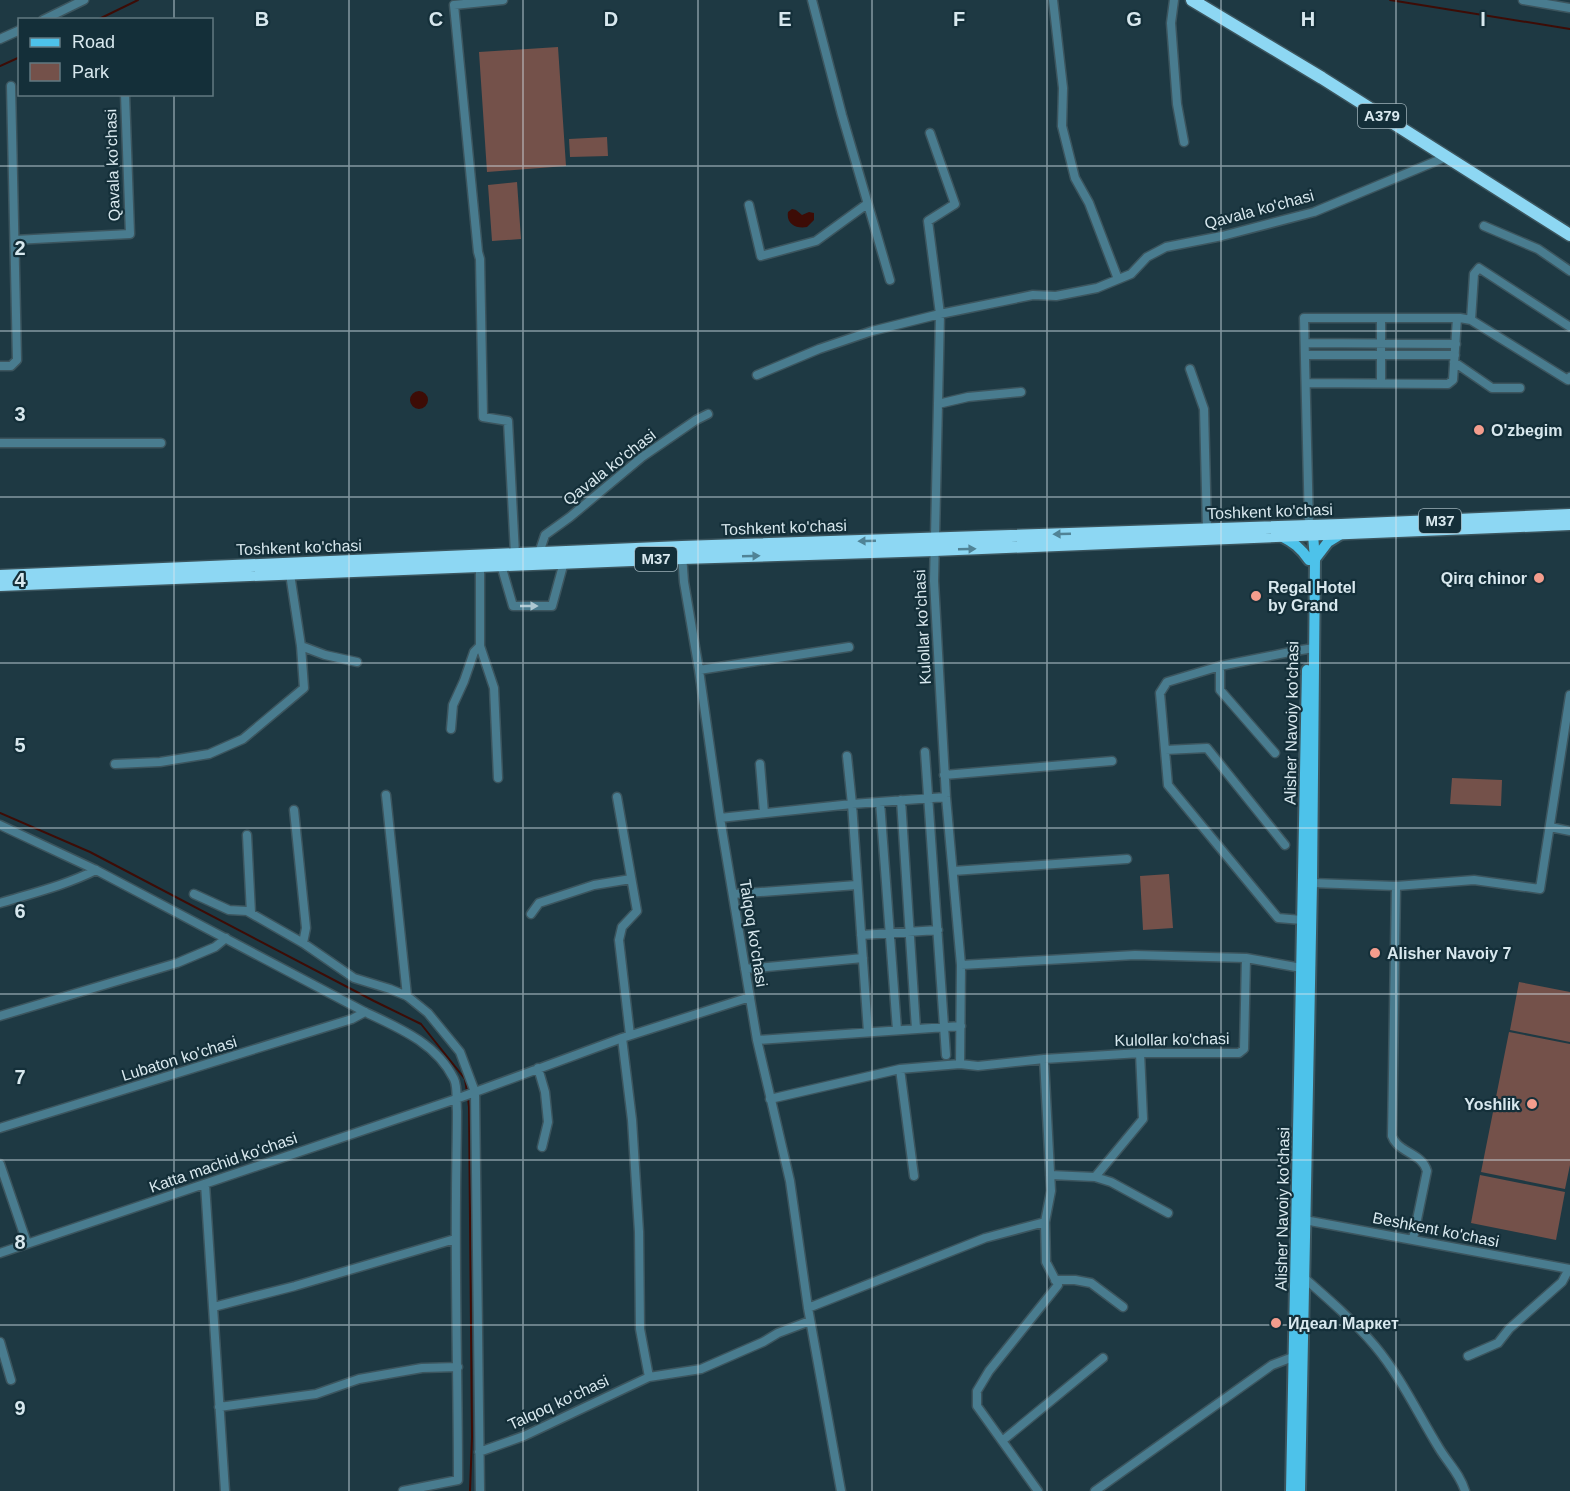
<svg xmlns="http://www.w3.org/2000/svg" width="1570" height="1491" viewBox="0 0 1570 1491" font-family="Helvetica,sans-serif">
<style>
.green{fill:#74514a}
.water{fill:#3d0c06}
.lines{fill:none;stroke-linecap:round;stroke-linejoin:round}
.stream{stroke:#3d0c06;stroke-width:2}
.minor-casing{stroke:#3c555e;stroke-width:11}
.major-casing{stroke:#3c555e;stroke-width:14}
.highway-casing{stroke:#3c555e;stroke-width:15}
.minor{stroke:#497c8f;stroke-width:8}
.major{stroke:#4dc2ea;stroke-width:10}
.highway{stroke:#8dd7f3;stroke-width:12}
.oneway{fill:#508396}
.oneway2{fill:#adc8d2}
.grid{fill:none;stroke:#d8e8ee;stroke-width:1.5;stroke-opacity:0.55}
.poi-dot{fill:#f49d8d;stroke:#142f39;stroke-width:2}
.labels{text-anchor:middle;stroke-width:4.5;stroke-linejoin:round;paint-order:stroke}
.shield{fill:#142f39;stroke:#9db0b8;stroke-width:1.5}
.shield-label{font-size:15px;font-weight:bold;fill:#d8e8ee}
.street-label{font-size:16px;fill:#d8e8ee;stroke:#142f39}
.poi-label{font-size:16px;font-weight:bold;fill:#d8e8ee;stroke:#142f39;text-anchor:start}
.grid-label{font-size:20px;text-anchor:middle;font-weight:bold;fill:#d8e8ee;stroke:#142f39;stroke-width:4.5;stroke-linejoin:round;paint-order:stroke}
</style>
<rect width="100%" height="100%" fill="#1e3943"/>
<path class="green" d="M558,47L566,166L487,172L479,52Z
M607,137L608,156L570,157L569,139Z
M517,182L521,239L492,241L488,185Z
M1452,778L1502,780L1501,806L1450,804Z
M1169,874L1173,928L1143,930L1140,876Z
M1519,982L1570,992V1042L1510,1030Z
M1509,1032L1570,1044V1165L1565,1189L1481,1172Z
M1480,1175L1565,1192L1556,1240L1471,1223Z"/>
<path class="water" d="M792,209L796,210L802,215L809,212L814,213V220L807,227C796,229 786,224 788,212Z
M410 400a9 9 0 1 1 18 0a9 9 0 1 1-18 0Z"/>
<g class="lines">
<path class="stream" d="M1390,0L1570,29
M97,20L138,0
M0,66L20,57
M0,813L90,852L374,1001L421,1024L465,1079L467,1092
M468,1098L469,1107L472,1437L470,1491"/>
<g class="minor-casing">
<path id="minor" d="M503,0L454,5L478,252L480,259L483,417L508,421L515,554
M812,0L842,115L890,280
M1053,0L1063,88L1062,126L1075,178L1089,203L1118,279
M1174,0L1171,23L1177,104L1184,142
M1523,0L1570,8
M43,20L84,0
M0,39L20,30
M930,133L955,204L928,221L940,314L934,581L946,797L961,965L960,1064
M749,205L761,256L816,241L867,204
M1484,226L1538,249L1570,271
M15,240L130,234L125,94
M1381,318V383
M1471,320L1474,274L1479,268L1570,327
M1305,343L1456,344
M1305,355H1455
M1454,362L1492,388H1520
M0,366H11L17,360L11,86
M1190,369L1204,409L1207,529
M757,375L819,349L872,331L940,314L1033,295L1056,296L1097,288L1131,274L1147,257L1166,247L1222,236L1314,212L1446,157
M1306,383L1448,384L1453,380L1457,318
M938,404L968,397L1021,392
M0,443H161
M1309,526L1304,318H1460L1471,320L1568,380L1570,377
M539,553L545,535L570,517L642,457L696,420L708,414
M682,554L684,582L699,670L720,818L757,1040L790,1181L808,1308L841,1491
M480,565V646L494,688L498,778
M501,565L513,606H552L564,562
M301,646L325,655L357,662
M1220,666V690L1275,753
M699,670L849,647
M451,729L453,705L464,681L474,652L480,646
M1165,750L1207,748L1285,845
M925,752L946,1055
M847,756L852,804L868,1032
M115,764L160,762L209,754L243,739L304,688L301,646L290,574
M760,764L764,813
M944,775L1112,761
M386,795L407,996
M617,797L637,911L622,927L619,940L630,1035
M901,800L916,1029
M880,802L897,1030
M294,810L306,928L303,943
M720,818L852,804L946,797
M0,825L96,870L365,1012C399,1028 436,1043 454,1079C458,1087 456,1101 457,1111C457,1140 456,1168 456,1197C455,1292 458,1386 458,1480L403,1491
M1550,827L1570,831
M247,835L251,913
M953,871L1127,859
M1312,883L1396,886L1392,1136C1393,1139 1395,1142 1397,1144C1407,1154 1423,1156 1427,1171L1413,1239
M1396,886L1474,880L1540,889L1570,695
M194,894L229,910L247,911L303,943L354,978L390,989L407,996L428,1013L460,1052L475,1092L480,1491
M733,894L857,885
M0,903C33,893 66,885 96,870
M531,914L539,903L594,885L631,879
M1302,920L1278,918L1168,785L1160,693L1167,682L1220,666L1295,651L1314,648
M861,935L938,930
M961,965L1135,955L1246,958L1307,969
M745,969L863,958
M0,1016L177,963L215,947L226,938
M622,1038L632,1120L639,1232L640,1329L649,1377
M757,1040L961,1026
M538,1068L545,1092L548,1122L542,1147
M900,1069L914,1176
M770,1099L900,1069L960,1064L978,1066L1044,1059L1140,1053H1239L1244,1049L1246,958
M0,1128L352,1019L365,1012
M0,1164L27,1243
M1050,1175L1095,1177L1111,1182L1168,1213
M1095,1177L1143,1119L1140,1053
M205,1184L225,1491
M1299,1219L1570,1269
M0,1253L456,1099L622,1038L750,997
M1302,1276C1326,1297 1354,1321 1375,1346C1401,1377 1418,1414 1439,1448C1448,1463 1460,1474 1465,1491
M1055,1280H1075L1091,1283L1123,1307
M213,1307L295,1286L455,1239
M808,1308L985,1238L1045,1222
M0,1342L11,1380
M1468,1356L1498,1343L1509,1329L1562,1282L1569,1269
M219,1407L316,1394L359,1379L422,1368L458,1367
M1002,1441L1103,1358
M479,1452L524,1436L649,1377L701,1369L763,1342L778,1333L810,1321
M1038,1491L977,1406V1391L989,1371L1058,1285L1046,1262L1045,1222L1051,1191L1044,1059
M1095,1491L1272,1365L1293,1357L1299,1358"/>
</g>
<g class="major-casing">
<path id="major" d="M1281,536C1293,542 1301,548 1309,560
M1315,559L1328,542L1341,534
M1291,1491L1307,670
M1300,1491L1312,883L1315,559L1313,535L1311,529"/>
</g>
<g class="highway-casing">
<path id="highway" d="M1192,0L1322,78L1570,235
M0,576L682,547L1341,525L1570,515
M0,585L682,558L934,550L1570,524"/>
</g>
<use href="#minor" class="minor"/>
<use href="#major" class="major"/>
<use href="#highway" class="highway"/>
</g>
<defs><path id="oneway-solid" d="M-6-.8H1V-3.2L6.5 0L1 3.2V.8H-6Z" transform="scale(1.5)"/></defs>
<g class="oneway">
<use href="#oneway-solid" transform="translate(1062 534) rotate(178)"/>
<use href="#oneway-solid" transform="translate(867 541) rotate(178)"/>
<use href="#oneway-solid" transform="translate(967 549) rotate(-2)"/>
<use href="#oneway-solid" transform="translate(751 556) rotate(-2)"/>
</g>
<use class="oneway2" href="#oneway-solid" transform="translate(529 606)"/>
<path class="grid" d="M174,0V20M349,0V1491M523,0V1491M698,0V1491M872,0V1491M1047,0V1491M1221,0V1491M1396,0V1491M174,94V1491M0,166H1570M0,331H1570M0,497H1570M0,663H1570M0,828H1570M0,994H1570M0,1160H1570M0,1325H1570"/>
<g class="poi-dot">
<circle cx="1479" cy="430" r="6"/>
<circle cx="1539" cy="578" r="6"/>
<circle cx="1256" cy="596" r="6"/>
<circle cx="1375" cy="953" r="6"/>
<circle cx="1532" cy="1104" r="6"/>
<circle cx="1276" cy="1323" r="6"/>
</g>
<g class="labels">
<g class="shield">
<rect x="1358" y="104" width="48" height="24" rx="4.5"/>
<rect x="1419" y="509" width="42" height="24" rx="4.5"/>
<rect x="635" y="547" width="42" height="24" rx="4.5"/>
</g>
<g class="shield-label">
<text x="1382" y="121">A379</text>
<text x="1440" y="526">M37</text>
<text x="656" y="564">M37</text>
</g>
<g class="street-label">
<text transform="translate(112 165) rotate(-92)" y="6">Qavala ko'chasi</text>
<text transform="translate(1259 209) rotate(-15)" y="6">Qavala ko'chasi</text>
<text transform="translate(609 467) rotate(-38)" y="6">Qavala ko'chasi</text>
<text transform="translate(1270 511) rotate(-2)" y="6">Toshkent ko'chasi</text>
<text transform="translate(784 527) rotate(-2)" y="6">Toshkent ko'chasi</text>
<text transform="translate(299 547) rotate(-2)" y="6">Toshkent ko'chasi</text>
<text transform="translate(922 627) rotate(-93)" y="6">Kulollar ko'chasi</text>
<text transform="translate(1291 723) rotate(-89)" y="6">Alisher Navoiy ko'chasi</text>
<text transform="translate(754 933) rotate(81)" y="6">Talqoq ko'chasi</text>
<text transform="translate(1172 1039) rotate(-1)" y="6">Kulollar ko'chasi</text>
<text transform="translate(179 1058) rotate(-17)" y="6">Lubaton ko'chasi</text>
<text transform="translate(223 1162) rotate(-19)" y="6">Katta machid ko'chasi</text>
<text transform="translate(1282 1209) rotate(-89)" y="6">Alisher Navoiy ko'chasi</text>
<text transform="translate(1436 1229) rotate(11)" y="6">Beshkent ko'chasi</text>
<text transform="translate(558 1402) rotate(-25)" y="6">Talqoq ko'chasi</text>
</g>
<g class="poi-label">
<text x="1491" y="436">O'zbegim</text>
<text x="1527" y="584" text-anchor="end">Qirq chinor</text>
<text x="1268" y="593">Regal Hotel<tspan x="1268" dy="18">by Grand</tspan></text>
<text x="1387" y="959">Alisher Navoiy 7</text>
<text x="1520" y="1110" text-anchor="end">Yoshlik</text>
<text x="1288" y="1329">Идеал Маркет</text>
</g>
</g>
<g class="grid-label">
<text x="262" y="26">B</text>
<text x="436" y="26">C</text>
<text x="611" y="26">D</text>
<text x="785" y="26">E</text>
<text x="959" y="26">F</text>
<text x="1134" y="26">G</text>
<text x="1308" y="26">H</text>
<text x="1483" y="26">I</text>
<text x="20" y="255">2</text>
<text x="20" y="421">3</text>
<text x="20" y="587">4</text>
<text x="20" y="752">5</text>
<text x="20" y="918">6</text>
<text x="20" y="1084">7</text>
<text x="20" y="1249">8</text>
<text x="20" y="1415">9</text>
</g>
<rect x="18" y="18" width="195" height="78" fill="#142f39" stroke="#627981" stroke-width="1.5"/>
<rect x="30" y="38" width="30" height="9" fill="#4dc2ea" stroke="#627981" stroke-width="1.5"/>
<text x="72" y="48" font-size="18" fill="#d8e8ee">Road</text>
<rect x="30" y="63" width="30" height="18" fill="#74514a" stroke="#627981" stroke-width="1.5"/>
<text x="72" y="78" font-size="18" fill="#d8e8ee">Park</text>
</svg>
